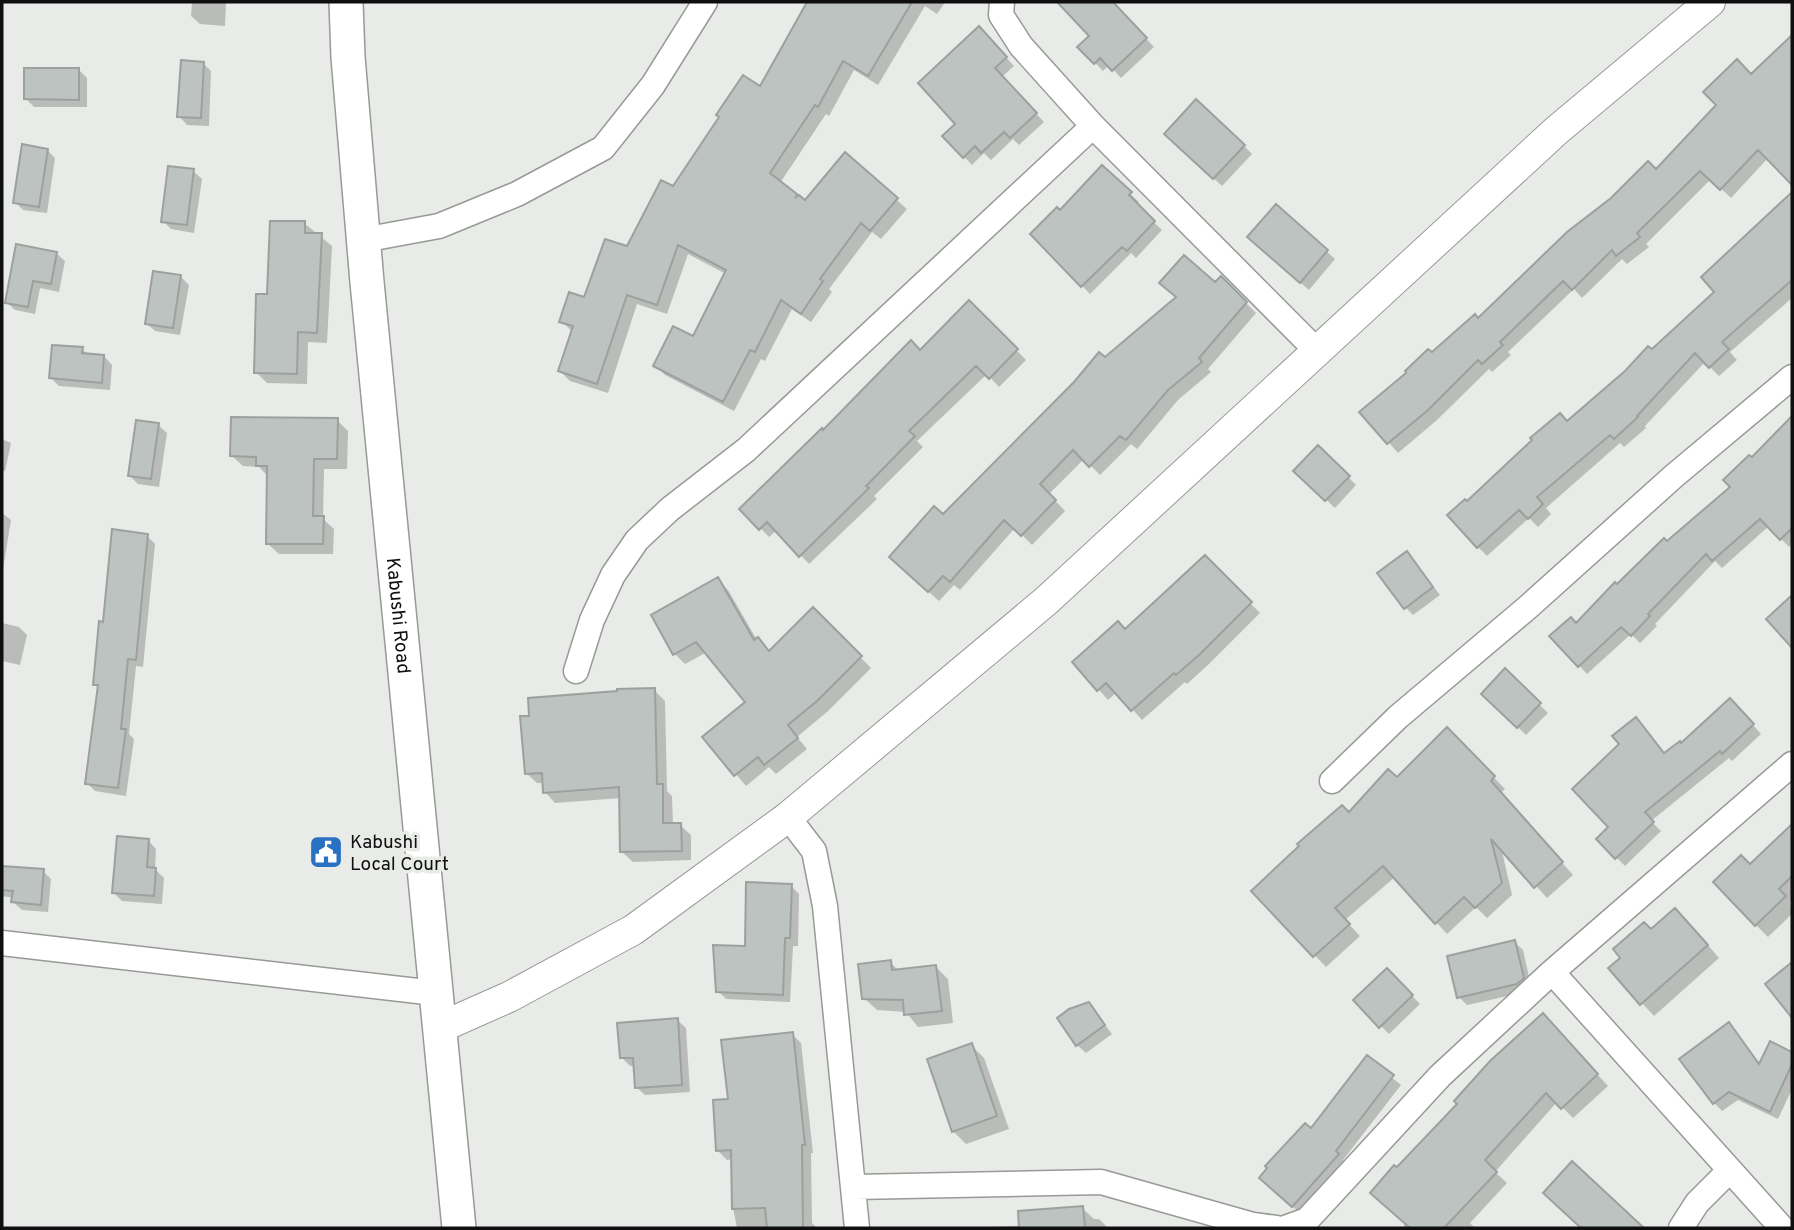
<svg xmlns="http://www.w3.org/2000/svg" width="1794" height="1230" viewBox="0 0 1794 1230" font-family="Overpass,sans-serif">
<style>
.shadow{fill:#0003}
.building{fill:#bdc3c0;stroke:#9ca19e;stroke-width:2}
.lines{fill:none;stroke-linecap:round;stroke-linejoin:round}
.minor-casing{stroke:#979a96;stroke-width:27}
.tertiary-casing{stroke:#979a96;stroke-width:32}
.secondary-casing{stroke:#979a96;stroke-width:36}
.minor{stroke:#fff;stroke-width:24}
.tertiary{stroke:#fff;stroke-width:30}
.secondary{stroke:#fff;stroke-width:33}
.labels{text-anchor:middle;stroke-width:7;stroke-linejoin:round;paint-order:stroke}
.street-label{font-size:19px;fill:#0e0f0e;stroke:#e8ebe7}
.poi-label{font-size:19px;fill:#0e0f0e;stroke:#e8ebe7;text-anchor:start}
</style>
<rect width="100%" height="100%" fill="#e8ebe7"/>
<path class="shadow" d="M192,2H226L225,26L200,24L191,16Z
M830,2H945L937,14L925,6L878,85L854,70L829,116L826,114L780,183L805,202L845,155L907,209L881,239L872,232L829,289L832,292L811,322L792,309L765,361L761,359L734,411L665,375L655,365L694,339L726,274L688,254L667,314L637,304L608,393L570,381L560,371L573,332L561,321L585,299L674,188L761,89L822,15Z
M1077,2H1111L1154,47L1121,78L1109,65L1103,71L1080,47L1092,36L1068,11Z
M987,37L1014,66L1002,77L1044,122L1019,145L1013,139L991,160L984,153L972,165L944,136L958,124Z
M1792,37V186L1768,158L1731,198L1711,179L1646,244L1649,247L1627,264L1622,259L1582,298L1574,289L1508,352L1511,355L1492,372L1489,369L1437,420L1398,453L1362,412L1478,320L1656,171Z
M203,63L211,71L209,126L187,125L179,116Z
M79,70L87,78V107H34L26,99Z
M1174,142L1244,146L1252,154L1222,186Z
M47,150L55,158L47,213L23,210L15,202Z
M1102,168L1139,202L1136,205L1162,230L1136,258L1131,253L1090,294L1032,234L1060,212Z
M193,171L202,179L194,233L171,229L163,221Z
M1792,194V298L1730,352L1737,360L1719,376L1705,362L1645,426L1646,428L1624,447L1620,443L1546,508L1551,514L1538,527L1529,518L1487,556L1478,547L1467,503L1568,423L1652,352L1716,292L1704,277Z
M1276,206L1335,259L1309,290L1257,245Z
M304,223L332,246L327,343L308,342L307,384L267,383L256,372Z
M56,253L65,261L59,292L40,288L35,314L15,310L6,302Z
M180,276L189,285L180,335L155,331L146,323Z
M1221,278L1256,313L1208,369L1211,372L1178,400L1137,449L1131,444L1100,475L1084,459L1049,494L1065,511L1032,545L1015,528L960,590L954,585L939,601L901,567L943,517L1105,360Z
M969,302L1026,360L999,387L987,374L917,441L923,447L874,496L877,499L809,564L777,530L769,537L742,509L824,432L920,352Z
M82,349L88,355L104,356L112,365L110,390L59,386L50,377Z
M1792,419V544L1789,547L1769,526L1722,568L1715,561L1655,624L1657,626L1640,643L1631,634L1587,674L1552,636L1577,625L1617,587L1733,488L1752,460Z
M337,420L348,431L347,469H324L323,519L334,529L333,554H279L268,544L269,477L259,467L243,466L232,456Z
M158,425L167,433L159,487L138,484L130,476Z
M2,439L11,443L5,471L2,470Z
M1318,447L1356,485L1335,508L1296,471Z
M2,513L11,520L2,575Z
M147,536L155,544L143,667L136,666L129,734L134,739L126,796L95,791L87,783L99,689L94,684L105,624Z
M1205,558L1260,613L1209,664L1187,684L1185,682L1142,720L1117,692L1108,700L1074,662L1125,631Z
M1415,562L1440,595L1413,615L1405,607Z
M717,579L728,590L757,640L770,652L813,610L871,668L828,711L797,737L807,749L776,774L769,767L746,786L705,737L747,702L707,652L685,664L675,654Z
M2,623L19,627L27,635L20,665L2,661Z
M1505,671L1548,713L1526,735L1483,694Z
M654,690L665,701L667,791L672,796L673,825H680L691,835V860L633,862L622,852L621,798L555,803L545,792L544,783H537L526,773Z
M1738,708L1761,734L1732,761L1729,758L1651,821L1661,831L1625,866L1598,839L1611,827L1621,745L1665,755Z
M1447,729L1505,789L1501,793L1573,875L1547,898L1501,847L1512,895L1487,918L1476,907L1447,934L1395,877L1345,920L1360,936L1326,967L1254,891L1349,814L1397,780Z
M1782,836L1792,845V900L1790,902L1792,914L1768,937L1756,925Z
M148,840L156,849L155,869L164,878L162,904L122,901L114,893Z
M2,868L43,871L51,879L48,912L22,910L13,902L14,898L2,896Z
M791,886L799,894L798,946H793L790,1002L726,999L718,991Z
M1688,922L1719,958L1654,1016L1642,1003L1651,931Z
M1514,942L1523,950L1531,986L1526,992L1467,1005L1459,997Z
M890,962L899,971L936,967L948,979L953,1023L918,1027L906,1012L877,1010L864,998Z
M1387,970L1420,1004L1389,1034L1355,1000Z
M1089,1004L1112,1034L1086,1053L1077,1045Z
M677,1020L686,1028L690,1092L645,1095L636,1087L635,1066H630L622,1058Z
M1729,1025L1761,1065L1770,1044L1792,1054V1089L1778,1119L1738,1100L1722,1111L1714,1103Z
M1553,1026L1608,1086L1573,1118L1557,1102L1495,1172L1507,1183L1470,1223L1475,1228H1403L1405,1223L1397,1170Z
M792,1034L801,1043L813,1153H811L812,1223L817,1228H737L733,1208V1159L727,1160L718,1151L730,1101Z
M971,1045L984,1058L1009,1129L966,1144L953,1131Z
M1367,1057L1401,1085L1343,1160L1346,1163L1301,1214L1269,1186Z
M1082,1208L1094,1219H1099L1108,1228H967L1033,1225Z"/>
<path class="building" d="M807,2H912L868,76L843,61L818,107L815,105L770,173L797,194L796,197L799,195L805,200L845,152L898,198L870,231L861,223L820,279L823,281L801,314L781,300L755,352L750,350L723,402L653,366L673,326L693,336L726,270L678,245L657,305L627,295L597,384L558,371L573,326L559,322L569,292L584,297L605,239L627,246L661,180L673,186L719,117L716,115L743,75L760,86Z
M1057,2H1113L1147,38L1112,71L1100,58L1094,64L1077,47L1089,36Z
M979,26L1007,57L995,68L1037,113L1010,138L1004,132L981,153L975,146L963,158L942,136L955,124L918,83Z
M1792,35V185L1758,150L1720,190L1700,171L1637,233L1640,237L1616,256L1612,250L1572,290L1563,281L1500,342L1503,345L1482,364L1478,360L1427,411L1387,444L1359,412L1406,373L1405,371L1428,349L1432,352L1475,314L1478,318L1567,232L1611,198L1648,161L1656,169L1716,105L1703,92L1737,59L1751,74Z
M181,60L204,62L201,118L177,117Z
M24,68H79V100L24,99Z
M1196,99L1245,145L1213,179L1164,134Z
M22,144L48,149L39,207L13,203Z
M1102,165L1132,192L1129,195L1155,221L1127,251L1122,247L1081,287L1030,234L1057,207L1060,210Z
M168,166L194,169L187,225L161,222Z
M1792,192V280L1722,342L1729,349L1709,368L1695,353L1637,416L1638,417L1614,439L1610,435L1537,497L1543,504L1528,519L1519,510L1477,548L1447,515L1465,499L1467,501L1532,440L1530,438L1560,413L1567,421L1625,371L1648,346L1652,349L1714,292L1701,277Z
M1276,204L1328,250L1300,283L1247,237Z
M270,221H305V233H322L317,333L298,332L297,374L254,373L256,294H267Z
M16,244L57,252L51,284L33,281L28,307L5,303Z
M1184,255L1215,282L1221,276L1247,302L1199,358L1202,362L1168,390L1126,440L1120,436L1089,467L1073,450L1040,484L1056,500L1021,536L1004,520L950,582L943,576L928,592L889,557L934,506L943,514L1074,382L1099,352L1105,357L1176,297L1159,283Z
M153,271L181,275L173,328L145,324Z
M969,300L1018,349L989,379L976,366L909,431L915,436L866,486L869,488L799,557L767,522L759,530L739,509L822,428L823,430L911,340L920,350Z
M52,345L83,347L82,353L104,355L102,383L49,378Z
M1792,416V528L1780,540L1760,519L1712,561L1706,554L1648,614L1650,616L1631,636L1621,627L1578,667L1549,636L1571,617L1576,623L1615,582L1617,584L1664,538L1667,541L1730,487L1723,480L1749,455L1752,457Z
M231,417L338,418L337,459H314L313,516H324L323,544H266L267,466H256V457L230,456Z
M136,420L159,423L151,479L128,476Z
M1318,445L1350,476L1325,501L1293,471Z
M112,529L148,534L136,660L128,659L121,729H126L118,788L85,784L98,685H93L99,621L103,622Z
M1407,551L1433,587L1404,609L1377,573Z
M1205,555L1252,602L1199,655L1176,675L1174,673L1131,711L1106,683L1097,691L1072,662L1118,621L1125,629Z
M718,577L754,640L758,637L769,651L813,607L862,656L817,701L788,725L798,738L764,765L758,757L734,776L702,737L745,702L696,642L673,655L651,615Z
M1792,595V648L1766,619Z
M1505,668L1541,703L1517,728L1481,694Z
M655,688L657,784H663V823H681L682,851L620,852L619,787L543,793L542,773L525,774L520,716H529L528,698L617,691V689Z
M1730,698L1754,724L1722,754L1720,751L1645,812L1654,822L1615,859L1596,839L1608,827L1572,789L1619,744L1612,736L1636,717L1664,753L1680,741L1681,743Z
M1447,727L1495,776L1491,781L1563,862L1534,888L1491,839L1502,883L1475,908L1464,897L1435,924L1383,866L1335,908L1350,924L1313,957L1251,891L1299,846L1297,844L1342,805L1349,812L1388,769L1397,777Z
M1792,824V876L1779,889L1786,896L1755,926L1713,882L1741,855L1750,864Z
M117,836L149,839L147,867L156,868L154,896L112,893Z
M2,866L44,869L41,905L11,902L13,891L2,890Z
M746,882L792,884L790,938H785L783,995L716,992L713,945L745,946Z
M1675,908L1708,945L1640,1005L1608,968L1620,958L1613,949L1644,922L1651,929Z
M1515,940L1524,978L1517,984L1457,998L1447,956Z
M891,960L892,970L936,965L942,1011L904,1015L903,1000L862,999L858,964Z
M1792,962V1018L1765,984Z
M1387,968L1413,995L1379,1028L1353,1000Z
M1089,1002L1105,1025L1076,1046L1057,1018L1069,1009Z
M1543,1013L1598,1074L1561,1109L1546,1093L1485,1160L1497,1172L1444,1228H1410L1370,1193L1394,1165L1397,1167L1457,1104L1454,1101L1490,1061Z
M678,1018L682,1085L635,1088L633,1058H620L617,1023Z
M1729,1022L1759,1064L1770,1041L1792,1052V1064L1770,1112L1729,1092L1713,1104L1679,1059Z
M793,1032L805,1145H802L803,1228H767L765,1208L732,1209L731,1150L716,1151L713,1100L728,1099L721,1040Z
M972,1043L997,1116L952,1132L927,1059Z
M1367,1055L1394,1075L1336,1151L1339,1154L1292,1207L1259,1178L1267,1168L1265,1166L1305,1123L1311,1128Z
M1572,1161L1644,1228H1581L1543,1193Z
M1083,1206L1085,1228H1019L1018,1211Z"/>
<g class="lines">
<g class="minor-casing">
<path id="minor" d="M1002,2L1001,15L1021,46L1093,126L1318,352
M363,240L439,226L517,194L603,148L653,85L705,2
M576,671L592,620L613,575L637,540L670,509L746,450L1093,126
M1332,781L1398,717L1527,608L1674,476L1792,377
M788,817L814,851L825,906L857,1228
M2,943L435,993
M1552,972L1782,1228
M854,1187L1101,1182L1253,1225L1276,1228
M1285,1228L1307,1220L1440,1076L1552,972L1792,764
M1681,1228L1697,1203L1730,1170"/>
</g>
<g class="tertiary-casing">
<path id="tertiary" d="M439,1028L509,997L633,930L788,817L1046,601L1556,131L1710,2"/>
</g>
<g class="secondary-casing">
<g id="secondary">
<path id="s1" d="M346,2L348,57L367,282L459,1228"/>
</g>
</g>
<use href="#minor" class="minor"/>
<use href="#tertiary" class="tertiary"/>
<use href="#secondary" class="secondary"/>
</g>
<defs>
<g id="civic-square" transform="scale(1.75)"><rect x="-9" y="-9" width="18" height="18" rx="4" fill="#2971c2" stroke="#e8ebe7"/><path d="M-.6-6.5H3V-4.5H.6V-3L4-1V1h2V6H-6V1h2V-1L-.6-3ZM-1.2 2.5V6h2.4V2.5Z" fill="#fff"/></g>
</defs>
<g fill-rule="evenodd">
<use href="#civic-square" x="326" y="852"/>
</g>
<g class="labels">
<g class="street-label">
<text dy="7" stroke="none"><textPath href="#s1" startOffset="616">Kabushi Road</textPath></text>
</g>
<g class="poi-label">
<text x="350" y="848">Kabushi<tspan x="350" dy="22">Local Court</tspan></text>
</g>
</g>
<rect width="1794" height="1230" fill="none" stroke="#0e0f0e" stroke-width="7"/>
</svg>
